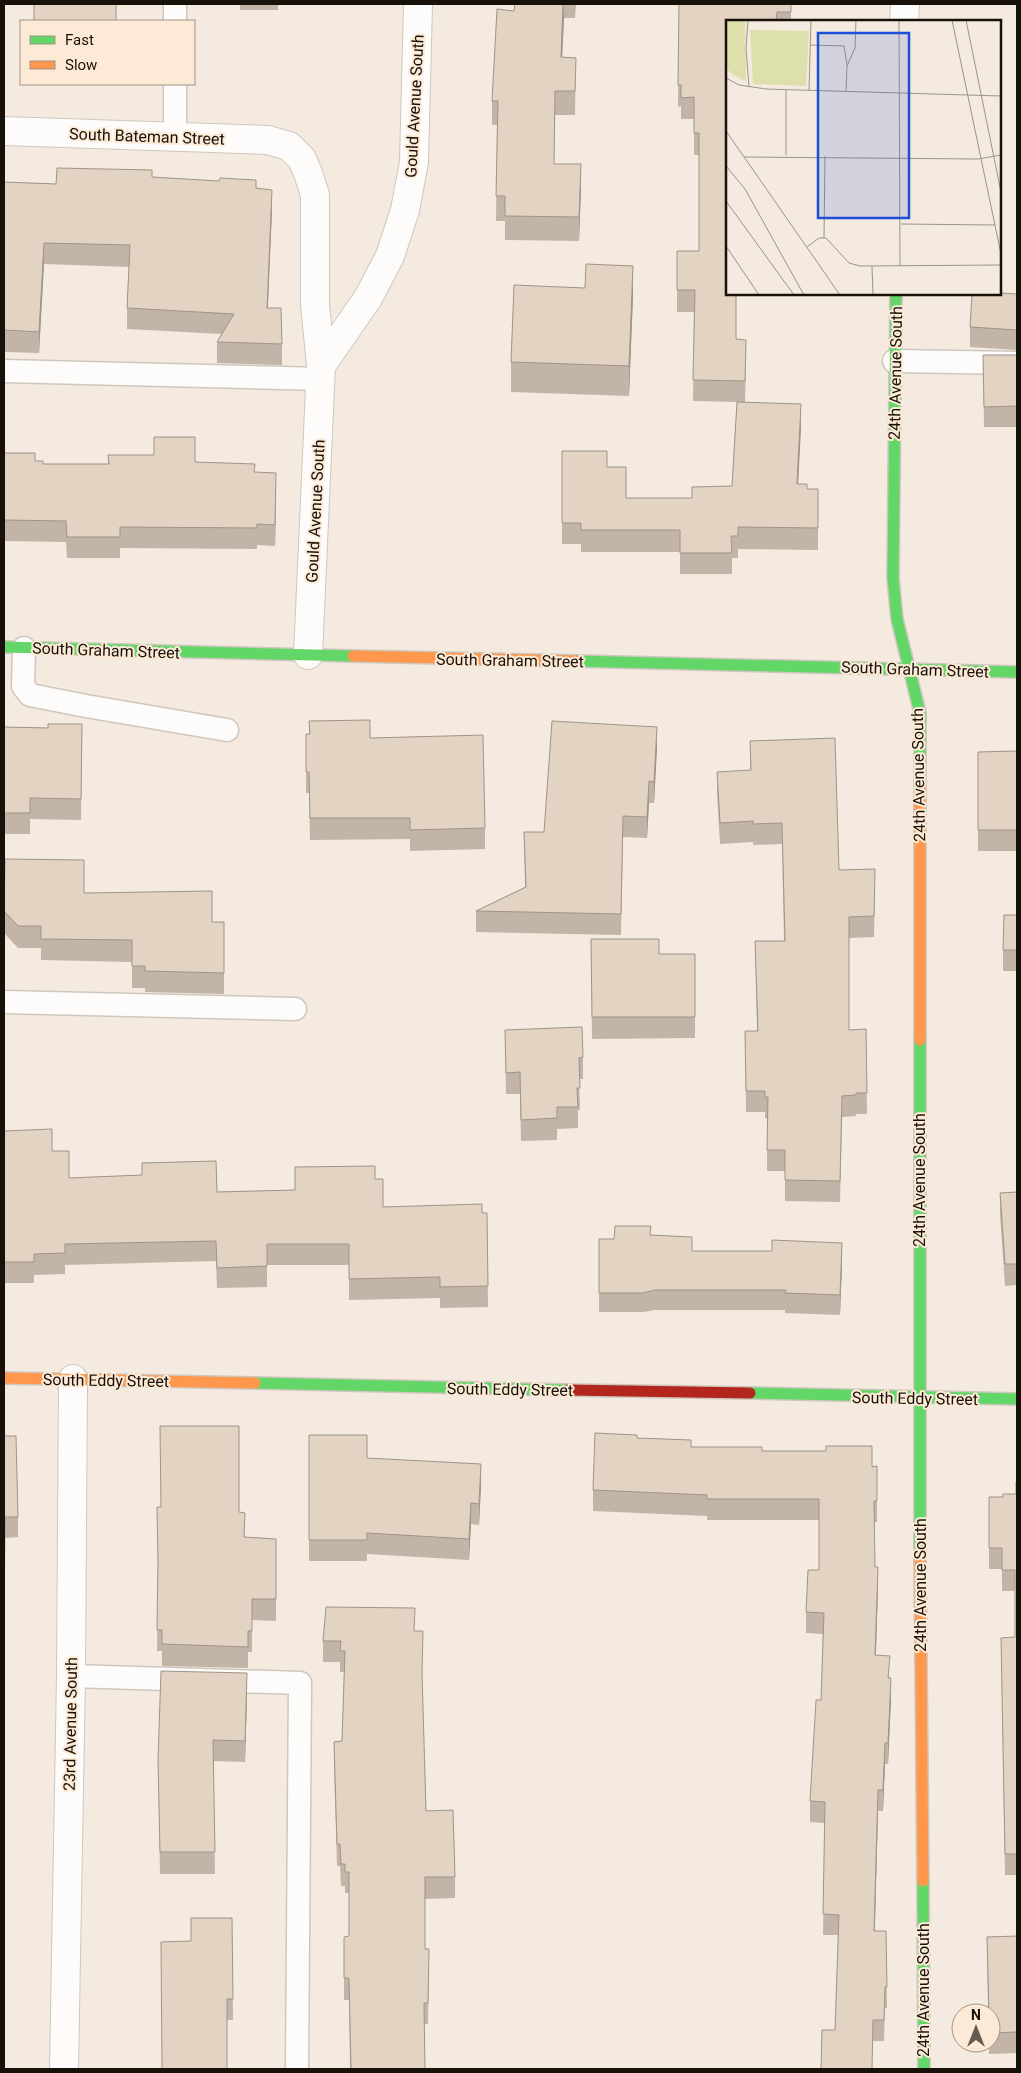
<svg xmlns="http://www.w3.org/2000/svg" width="1021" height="2073" viewBox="0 0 1021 2073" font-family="Roboto,sans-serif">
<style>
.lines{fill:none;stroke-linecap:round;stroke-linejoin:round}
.lane-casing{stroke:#cfc7be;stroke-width:25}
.street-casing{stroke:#cfc7be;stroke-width:30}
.fast-casing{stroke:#cfc7be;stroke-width:14}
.slow-casing{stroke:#cfc7be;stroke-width:14}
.jam-casing{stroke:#cfc7be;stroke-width:14}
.lane{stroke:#fdfcfa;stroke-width:22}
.street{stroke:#fdfcfa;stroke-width:28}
.fast{stroke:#63d668;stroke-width:11}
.slow{stroke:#ff974d;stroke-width:11}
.jam{stroke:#b3261e;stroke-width:11}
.wall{fill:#c2b5a8}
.shaded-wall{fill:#9e9488}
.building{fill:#e2d3c3;stroke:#9e9488}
.labels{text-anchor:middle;stroke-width:4;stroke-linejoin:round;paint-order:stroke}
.street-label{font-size:16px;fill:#17110a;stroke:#fdead6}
.inset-road{fill:none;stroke:#9c938a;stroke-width:1}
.view{fill:#1d4ed8;fill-opacity:0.15;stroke:#1d4ed8;stroke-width:2.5}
.inset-edge{fill:none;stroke:#17110a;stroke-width:2.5}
</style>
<rect width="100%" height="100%" fill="#f4eadf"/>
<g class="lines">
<g class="lane-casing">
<path id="lane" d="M175,21V4
M175,137V84
M894,361L1017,363
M4,371L321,379
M24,648L23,686L30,695L86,706L227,730
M4,1002L295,1009
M71,1676L300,1683L297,2069"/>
</g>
<g class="street-casing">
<path id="street" d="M904,21L905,4
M4,131L268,140L289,146L302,159L308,173L315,195V304L321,366
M308,655L321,366L368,298L390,256L405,210L414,162L418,4
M64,2069L71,1676L73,1379"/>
</g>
<g class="fast-casing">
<path id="fast" d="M896,294L893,578L897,619L920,713V784
M4,647L353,656
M577,661L1017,672
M920,1040V1557
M255,1383L568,1390
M750,1393L1017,1399
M923,1881L924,2069"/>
</g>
<g class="slow-casing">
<path id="slow" d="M353,656L577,661
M920,1040V784
M4,1378L255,1383
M920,1557L923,1881"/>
</g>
<g class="jam-casing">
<path id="jam" d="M568,1390L750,1393"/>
</g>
<use href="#lane" class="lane"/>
<use href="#street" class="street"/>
<use href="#fast" class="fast"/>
<use href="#slow" class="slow"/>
<use href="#jam" class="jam"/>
</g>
<path class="wall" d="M217,4H278V10H240V4Z
M515,4H576L575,18H564L562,57L576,58L575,115H555L554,164L581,188L579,241L505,240V221H496L497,125H492V101L514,11Z
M679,4H791V21H727V294H754V296H736V339L746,361L745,402L801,426L798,484L807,489H818V550L738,549V558H732V574H680V552H581V544H562V451L607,467L626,498H692L732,486L737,402L693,401L694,312H677V251H699V155H694V119H681V106L678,107Z
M152,177L256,188L272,211L267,308L282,344V365L217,363V342L222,334L127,329V308L129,267L44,264L39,353L4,352V182L56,184Z
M585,288L633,296L629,396L511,392V362Z
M1017,294V350L970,347V327Z
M983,355H1017V427H984Z
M4,453L43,464H108V455L195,462L255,472L276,494L275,546L257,545V549L120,548V558H67L66,542L4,541Z
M309,721L370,738L485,828V849L410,851V839L310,840L309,793H306V755L309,734Z
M82,724L81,820L30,819V834H4V727L48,728Z
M750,741L839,870L875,890L874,937L849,938V1030L866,1029L867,1114H856V1116L842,1117L840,1202L785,1201V1171H767V1118H765V1112H746L745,1031H757L755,941H784L782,844L753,845V842L720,844L717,793V772L750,770Z
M657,748L654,803H649L647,838L623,837L621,935L476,932V911L525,887L524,832H544Z
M1017,751V851H978V752Z
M5,859L84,893L212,922H224V994L145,992V988H132V962L41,960V948H18L4,933Z
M1017,915V971H1003V950Z
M591,939L659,954H695V1038L592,1039Z
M505,1030L583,1057V1079H579L580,1110H578V1128L557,1129V1140L521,1141L520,1094H506Z
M4,1131L52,1151L69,1178L142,1175V1163L217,1192L295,1190L375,1179L383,1207L487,1213L488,1307L440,1308V1298L349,1300V1265H267V1287L217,1288L216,1261L65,1265V1274L34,1275V1283H4Z
M1017,1192V1285L1005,1286L1000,1214V1193Z
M651,1235L692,1251L842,1263L840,1315L785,1313V1310H655L643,1312H599V1239H614Z
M309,1435L367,1458L481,1486L479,1525L471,1524L469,1560L367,1554V1561H309Z
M4,1436L18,1517V1537L5,1538Z
M637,1438L691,1447L762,1451L872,1467L877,1466V1522H874L875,1567L878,1588L876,1655L890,1678L891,1699L888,1764H885L883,1811H878L875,1931H886L887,2008H885L884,2041H873L835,2030L838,1935H823L825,1823L810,1822V1801L821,1700L823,1634L806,1633V1612L819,1570V1520H707V1516L593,1511V1490Z
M1017,1482V1875H1005L1001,1638L1015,1637V1591H1002V1569H989V1497H1003L1016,1494Z
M157,1507L239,1512L245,1537L276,1539V1621L252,1620V1652H248V1668L162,1666V1651H157L158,1569Z
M415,1631L422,1679L426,1811L455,1877V1898L425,1899V1949L429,1971L428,2024H424L425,2069H350L349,2000H344V1937L349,1936V1893H345V1886H341L340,1866H337L334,1763V1742L342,1741L344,1672H340V1662H323V1641Z
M247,1695L245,1762L213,1761L215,1874H160L158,1760Z
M232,1918L233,2020H227L191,1941Z
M1017,1936V2053L989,2054V2043H991V2013H988L987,1937Z"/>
<path class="shaded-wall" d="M563,4L564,18L561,81V57Z
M581,164V188L579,241V217Z
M272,190V211L267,330V308Z
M44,243V264L39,353V332Z
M633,266V296L629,396V366Z
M801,404V426L797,506V484Z
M276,473V494L275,546V525Z
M657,727V748L654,803V782Z
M649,781V803L647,838V817Z
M842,1243V1263L840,1315V1295Z
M481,1464V1486L479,1525V1504Z
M471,1503V1524L469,1560V1539Z
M878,1567V1588L875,1676V1655Z
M247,1673V1695L245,1762V1741Z
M891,1678V1699L888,1764V1743Z
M885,1743V1764L883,1811V1790Z
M878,1790V1811L874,1952V1931Z"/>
<path class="building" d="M34,4H116V21H34Z
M515,4H563L561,57L576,58L575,91H555L554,164H581L579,217L505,216V196H496L498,101H492L497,9L514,11Z
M679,4H791V12H777L776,21H727V294H736V339L746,340L745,381L693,380L695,290H677V251H699V133H694V97L681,98V85H678Z
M57,168L152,170V177L219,181L220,178L256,180V188L272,190L267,308H281L282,344L217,342L234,314L127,308L130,245L44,243L39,332L4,330V182L56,184Z
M586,264L633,266L629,366L511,362L514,285L585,288Z
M1000,293L1017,294V330L970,327L972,294Z
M983,355H1017V406L984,407Z
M737,402L801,404L797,484H807V489H818V528L738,527V536H731L732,553H680V530H581V523H562V451H607V467H626V498H692V487L732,486Z
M154,437H195V462L255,464L254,472L276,473L275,525L257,524V528L120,527V537H67L66,521L4,520V453H35V461H43V464H109L108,455H154Z
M370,720V738L483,735L485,828L410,830V818H310L309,772H306V734H310L309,721Z
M552,721L657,727L654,782L649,781L647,817L623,816L621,914L476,911L526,887L524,832H544Z
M48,724H82L81,799L30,798V813H4V727L48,728Z
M835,738L839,870L875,869L874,916L849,917V1030L866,1029L867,1093H856V1095L842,1096L840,1181L785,1180V1150H767L768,1097H765V1091H746L745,1031H758L755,941H785L782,823L753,824V821L720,823L717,772L751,770L750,741Z
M1017,751V830H978V752Z
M5,859L84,860V893L212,891V922H224V973L145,971V966H132V940L41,939V926H18L4,911Z
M1004,915H1017V950H1003Z
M591,939H659V954H695V1017H592Z
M582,1027L583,1057L579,1058L580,1088H577L578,1107H557V1118L521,1120L520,1072L506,1073L505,1030Z
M52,1129V1151H69V1178L142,1175V1163L216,1161L217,1192L295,1190V1167L375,1166V1179H383V1207L482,1204V1213H487L488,1286L440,1287V1277L349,1279V1244H267V1266L217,1268L216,1241L65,1244V1253L34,1254V1262H4V1131Z
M1017,1192V1264H1005L1000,1193Z
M615,1226H651L650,1235L692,1237V1251H772V1240L842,1243L840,1295L785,1293L786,1290H655L643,1293H599V1239H614Z
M160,1426H239V1512L245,1513L244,1537L276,1539V1599H252V1631H248V1647L162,1644V1630H157L158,1559L157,1507H161Z
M595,1433L637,1435V1438L691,1440V1447H762V1451H826V1446H872V1467L877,1466V1501H874L875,1567H878L875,1655L890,1656L888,1678H891L888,1743H885L883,1790H878L874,1931H886L887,1987H885L884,2020H873L872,2069H821L822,2030H835L839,1915L823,1914L825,1802L810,1801L816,1700H821L824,1613L806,1612L808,1570H819V1499H707V1495L593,1490Z
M309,1435H367V1458L481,1464L479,1504L471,1503L469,1539L367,1533V1540H309Z
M4,1436H16L18,1517H5L4,1636Z
M1016,1482H1017V1854H1005L1001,1638L1015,1637V1570H1002V1548H989V1497H1003V1494H1016Z
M326,1607L415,1608L414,1631H423L422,1672L426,1811L453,1810L455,1877H425V1949H429L428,2003H424L425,2069H351L349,1978H344V1937L349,1936V1872H345V1864H341L340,1844H337L334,1742L342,1741L345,1651H340L341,1641H323Z
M161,1671L247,1673L245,1741L213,1740L215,1852H160L158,1760Z
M191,1918H232L233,1999H227V2069H162L161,1942L191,1941Z
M1017,1936V2032L991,2033V2013H989L987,1937Z"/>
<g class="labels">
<g class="street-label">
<text transform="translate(414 106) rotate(-87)" y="6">Gould Avenue South</text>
<text transform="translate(147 136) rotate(2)" y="6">South Bateman Street</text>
<text transform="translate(895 373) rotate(-89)" y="6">24th Avenue South</text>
<text transform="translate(315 511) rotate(-87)" y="6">Gould Avenue South</text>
<text transform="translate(106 650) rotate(2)" y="6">South Graham Street</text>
<text transform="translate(510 660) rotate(1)" y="6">South Graham Street</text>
<text transform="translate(915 669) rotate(2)" y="6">South Graham Street</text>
<text transform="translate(918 775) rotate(-91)" y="6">24th Avenue South</text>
<text transform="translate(919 1180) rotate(-90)" y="6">24th Avenue South</text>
<text transform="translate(106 1380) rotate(1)" y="6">South Eddy Street</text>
<text transform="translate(510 1389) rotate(1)" y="6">South Eddy Street</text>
<text transform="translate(915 1398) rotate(1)" y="6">South Eddy Street</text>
<text transform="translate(920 1585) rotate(-90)" y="6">24th Avenue South</text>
<text transform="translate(70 1724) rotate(-89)" y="6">23rd Avenue South</text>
<text transform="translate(923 1990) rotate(-90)" y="6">24th Avenue South</text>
</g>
</g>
<g transform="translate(726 20)">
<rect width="275" height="275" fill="#f4eadf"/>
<path d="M0,0H19L20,61L7,55L0,48ZM24,10L83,11L80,66L27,64Z" fill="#dde0ab"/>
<path class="inset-road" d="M22,0L20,29L23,67M173,0L174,246M226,0L275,234M240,0L275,172M84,25L118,26L121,45M0,58L13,65L40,69L275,76M60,70V135M83,71L85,0M120,72L121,46L129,28L130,0M0,111L114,275M18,137L252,139L275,135M0,146L19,169L78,275M0,181L68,275M175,204L269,205M98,218L99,136M0,226L33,275M81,227L93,218H100L123,243L134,246L275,245M146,246L147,275"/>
<path class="view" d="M92,13H183V198H92Z"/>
<rect width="275" height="275" class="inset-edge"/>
</g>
<rect width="1021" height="2073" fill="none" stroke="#17110a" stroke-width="10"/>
<rect x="20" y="20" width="175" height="65" fill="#fdead6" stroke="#a19384"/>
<rect x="30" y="36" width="25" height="8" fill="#63d668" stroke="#a19384"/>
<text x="65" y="45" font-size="15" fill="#17110a">Fast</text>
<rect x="30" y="61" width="25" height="8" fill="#ff974d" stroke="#a19384"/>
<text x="65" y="70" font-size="15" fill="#17110a">Slow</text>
<g transform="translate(976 2028)"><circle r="24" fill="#fdead6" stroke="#a19384"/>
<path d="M0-4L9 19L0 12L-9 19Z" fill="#645d55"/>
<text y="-8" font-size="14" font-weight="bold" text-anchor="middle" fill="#17110a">N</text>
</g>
</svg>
